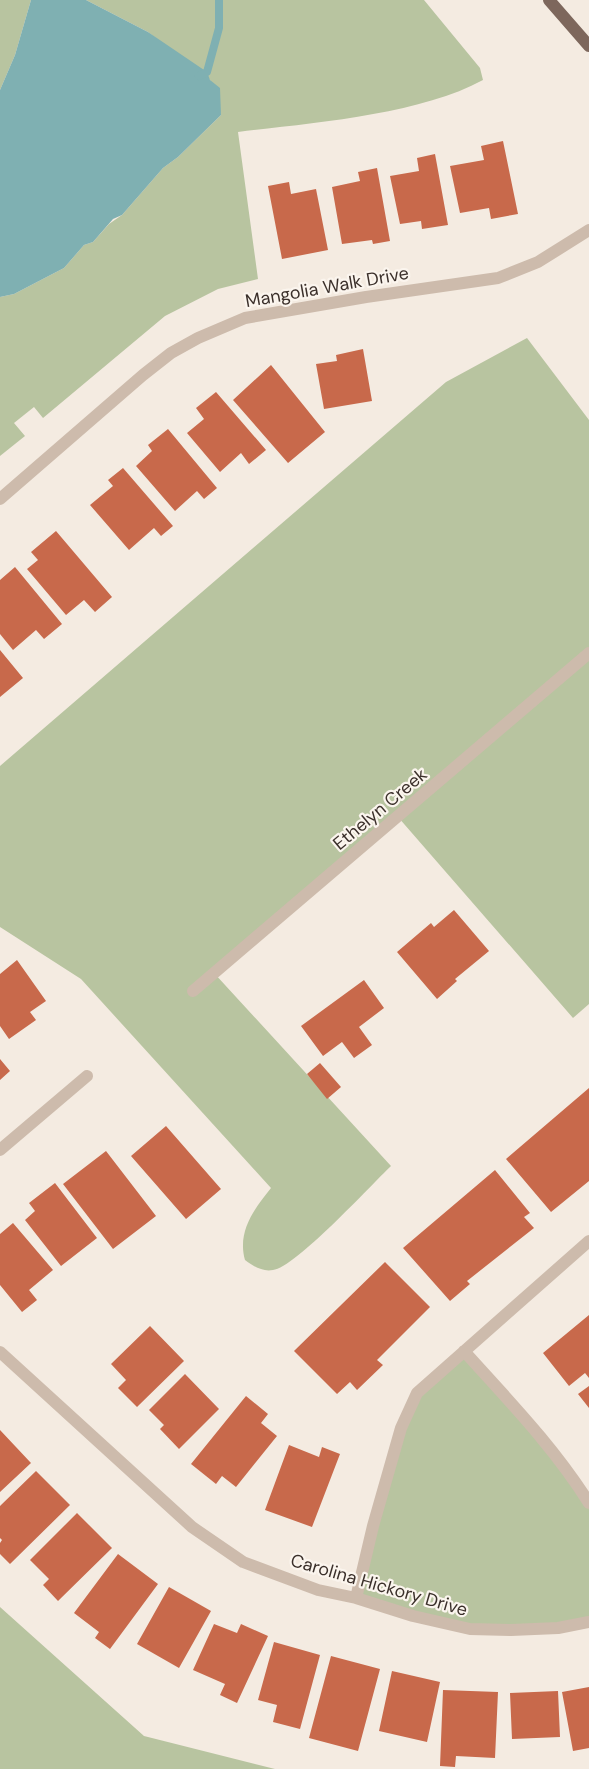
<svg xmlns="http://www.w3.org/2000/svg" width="589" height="1769" viewBox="0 0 589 1769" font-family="'DM Sans',sans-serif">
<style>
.green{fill:#b8c4a0}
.water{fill:#7fb0b2}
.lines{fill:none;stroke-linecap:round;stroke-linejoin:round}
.stream{stroke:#7fb0b2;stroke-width:8}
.building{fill:#c8694b}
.street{stroke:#cdbbac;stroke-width:12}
.primary{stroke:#7d675c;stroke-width:12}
.labels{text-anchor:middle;stroke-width:4.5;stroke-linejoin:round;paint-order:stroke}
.street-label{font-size:18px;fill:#3b302b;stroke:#fbf5ee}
</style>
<rect width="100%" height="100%" fill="#f4ebe1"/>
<path class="green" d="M0,0H31L15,55L0,90Z
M86,0H424L480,68L483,80C419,115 311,123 238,132L258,279L218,289L165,316L43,418L34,407L14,423L25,436L0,456V297L14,294L64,268L84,245L93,242L109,224L122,215L163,168L178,157L221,115L210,80L148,32Z
M527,338L589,420V1004L573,1018L398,817L214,973L391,1166C371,1185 295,1268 273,1270C262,1272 253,1266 245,1260C237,1232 254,1209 271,1188L81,979L0,927V766L446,382Z
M464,1351L589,1503V1622L470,1629L356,1598L411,1404Z
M0,1607L144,1736L275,1769H0Z"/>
<path class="water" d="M31,0H86L148,32L207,72L210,80L220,88L221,115L178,157L163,168L122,215L113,219L93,242L84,245L64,268L14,294L0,297V90L15,55Z"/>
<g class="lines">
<path class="stream" d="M199,76L207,72L219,28V0"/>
</g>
<path class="building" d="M503,141L518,214L491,219L489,208L460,213L450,166L484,160L481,146Z
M435,154L448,225L422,229L421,221L400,224L390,176L419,171L417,158Z
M377,168L390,241L373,244L372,240L342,244L332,187L360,181L358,172Z
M289,182L291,194L316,189L328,250L282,259L268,186Z
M363,349L372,401L324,409L316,364L337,361L336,355Z
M271,365L325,432L288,463L233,400Z
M216,392L266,450L249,464L241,453L220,472L187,433L204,419L196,408Z
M168,429L217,488L204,499L197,491L175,511L136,466L152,451L148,445Z
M123,468L173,526L161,536L154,528L129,550L90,505L113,486L108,480Z
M56,531L112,597L95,612L84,600L66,615L27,569L38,560L31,552Z
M15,567L62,624L44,639L36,630L13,650L0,634V580Z
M0,650L23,678L0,697Z
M454,910L489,951L455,979L457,981L437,999L397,952L431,923L434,927Z
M17,960L46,1001L30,1012L36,1020L9,1039L0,1026V974Z
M364,980L384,1008L359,1027L372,1045L354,1058L342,1042L323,1056L301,1026Z
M0,1059L10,1071L0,1080Z
M320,1063L341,1087L327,1099L307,1074Z
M589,1088V1181L551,1212L506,1159Z
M166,1126L221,1189L186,1219L131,1156Z
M106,1151L156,1216L113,1249L63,1184Z
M495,1170L530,1213L524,1217L534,1228L467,1281L470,1284L450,1301L403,1248Z
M55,1183L97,1238L61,1266L25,1220L35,1211L29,1203Z
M13,1223L53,1270L29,1290L37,1300L22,1312L0,1285V1234Z
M385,1262L430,1307L377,1360L383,1365L357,1390L350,1382L337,1394L294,1351Z
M589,1315V1378L585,1373L569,1386L543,1353Z
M150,1326L184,1361L137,1407L118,1388L126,1380L111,1364Z
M185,1374L219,1409L179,1449L160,1429L164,1425L149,1410Z
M589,1386V1408L578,1394Z
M246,1396L268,1414L261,1423L277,1436L236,1487L222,1476L216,1484L191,1464Z
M0,1430L31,1463L0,1492Z
M289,1445L319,1457L322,1447L340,1454L312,1527L265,1510Z
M36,1471L70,1505L10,1564L0,1554V1543L2,1540L0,1538V1506Z
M77,1513L112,1548L58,1601L43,1585L49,1579L30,1560Z
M118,1554L158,1584L110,1649L95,1638L99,1632L74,1613Z
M169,1587L211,1611L179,1668L137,1644Z
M214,1624L237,1633L241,1624L268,1636L237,1703L220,1695L225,1684L193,1670Z
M274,1642L320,1655L300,1729L273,1722L277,1705L258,1700Z
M331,1656L380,1669L358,1751L309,1738Z
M392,1671L440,1682L427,1742L379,1731Z
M589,1687V1748L573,1751L562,1692Z
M443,1690L498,1692L495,1758L456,1756L455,1767L440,1766Z
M558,1691L560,1737L512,1739L510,1693Z"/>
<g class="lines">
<path class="street" d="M0,499L143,375L171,353L198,338L245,318L366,297L498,278L538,262L589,230
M193,991L589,653
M0,1150L87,1076
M464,1351C508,1400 554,1447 589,1503
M0,1352L192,1527L243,1562L318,1590L356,1598L413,1616L470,1629L511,1630L558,1628L589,1622
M356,1598L373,1526L401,1428L417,1393L589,1241"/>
<path class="primary" d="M549,0L589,46"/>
</g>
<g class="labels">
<g class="street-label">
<text transform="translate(327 287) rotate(-10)" y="6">Mangolia Walk Drive</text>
<text transform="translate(380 809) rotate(-40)" y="6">Ethelyn Creek</text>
<text transform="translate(379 1585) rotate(16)" y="6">Carolina Hickory Drive</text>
</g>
</g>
</svg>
